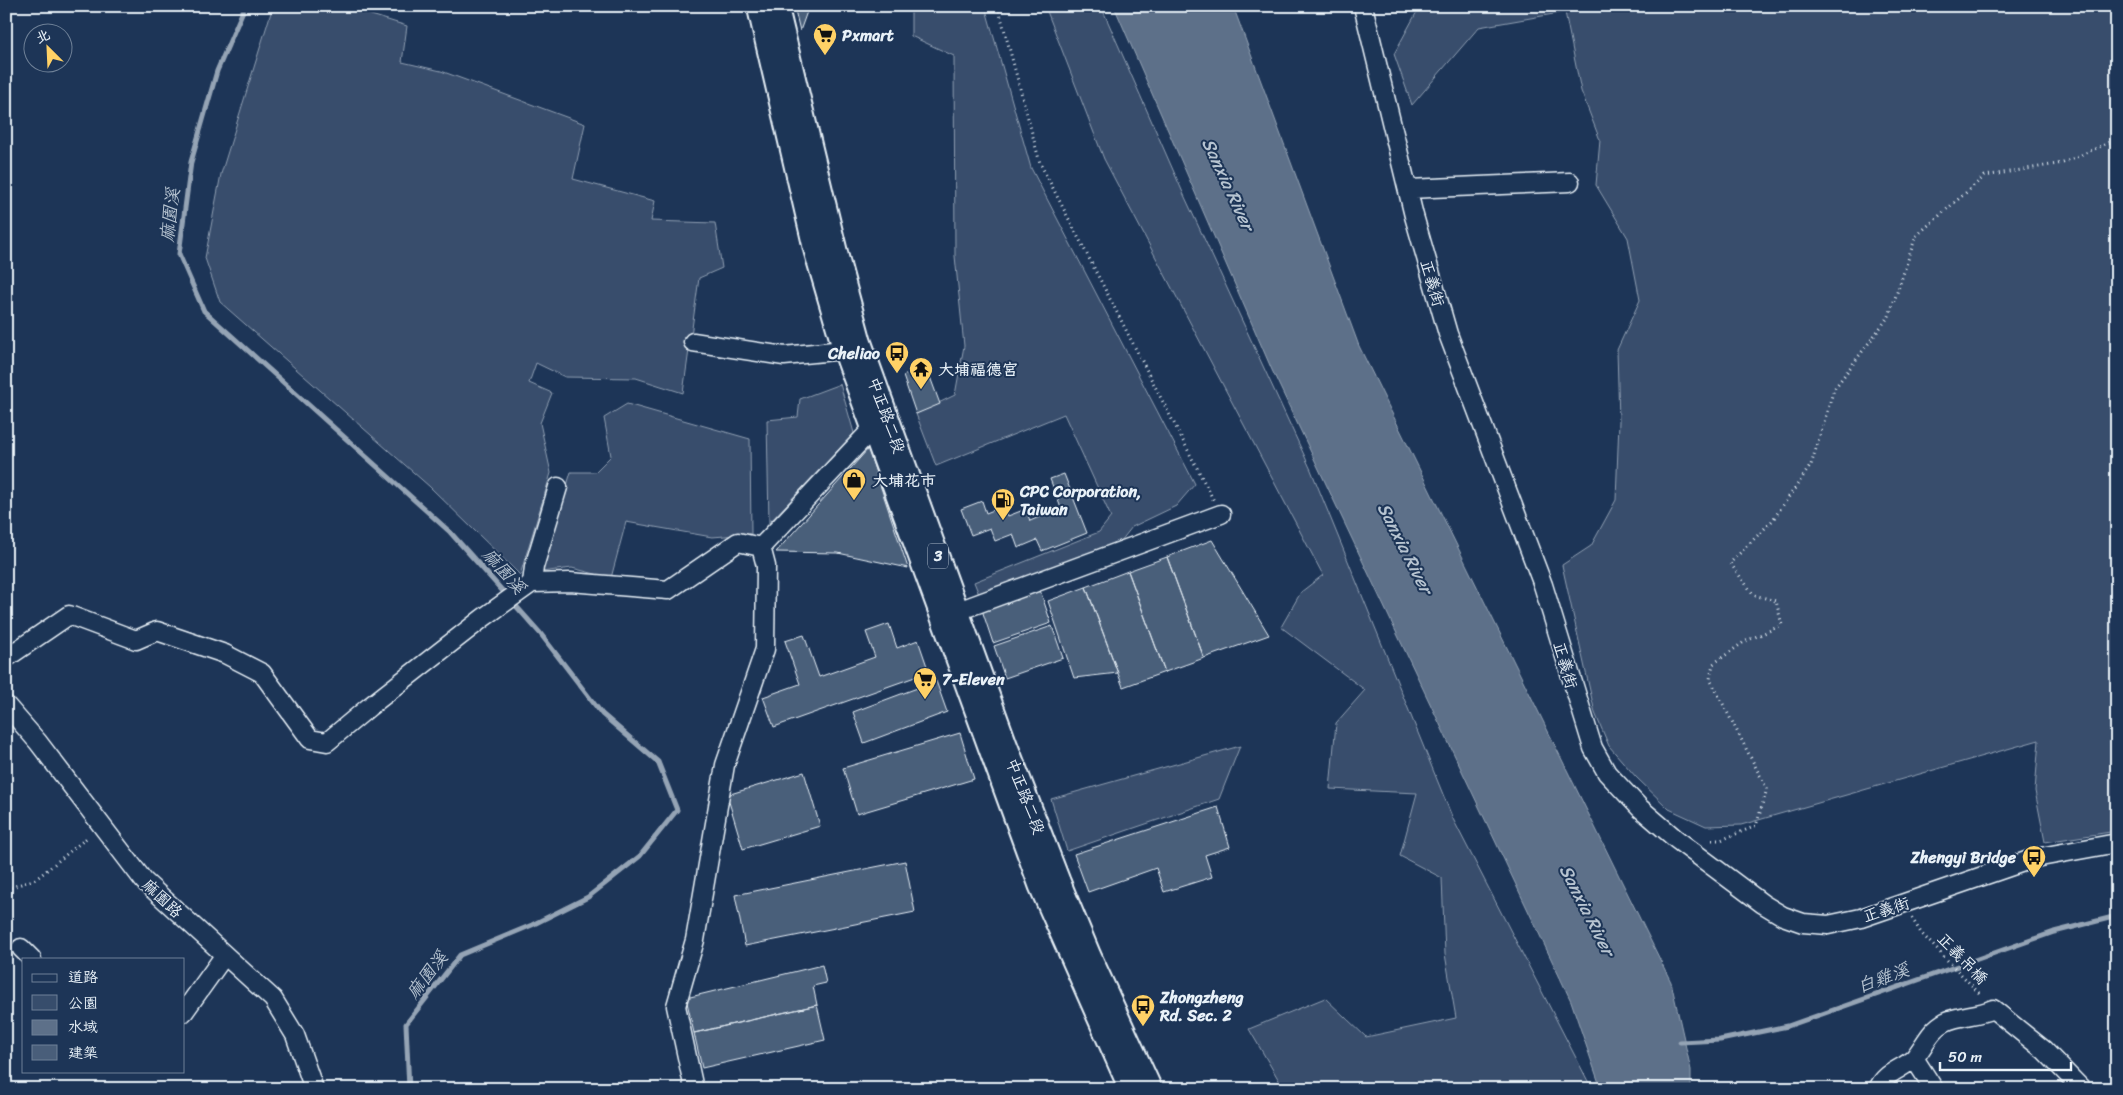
<svg xmlns="http://www.w3.org/2000/svg" width="2123" height="1095" viewBox="0 0 2123 1095" font-family="Sriracha,'LXGW WenKai TC',sans-serif">
<style>
.green{fill:#374d6c;stroke:#909fb2}
.water{fill:#5d7089;stroke:#95a4b5}
.lines{fill:none;stroke-linecap:round;stroke-linejoin:round}
.stream{stroke:#95a4b5;stroke-width:5}
.building{fill:#495e7a;stroke:#e8f1f8}
.minor-casing{stroke:#e8f1f8;stroke-width:21}
.major-casing{stroke:#e8f1f8;stroke-width:25}
.path{stroke:#e8f1f8;stroke-width:3;stroke-dasharray:1 4;stroke-linecap:butt}
.minor{stroke:#1d3557;stroke-width:18}
.major{stroke:#1d3557;stroke-width:21}
.labels{text-anchor:middle;stroke-width:4;stroke-linejoin:round;paint-order:stroke}
.shield{fill:#1d3557;stroke:#abb9c8;stroke-width:1}
.shield-label{font-size:15px;font-weight:bold;fill:#e8f1f8}
.poi-label{font-size:16px;font-weight:bold;fill:#e8f1f8;stroke:#1d3557;text-anchor:start}
.street-label{font-size:16px;fill:#e8f1f8;stroke:#1d3557}
.water-label{font-size:18px;font-style:italic;fill:#b7c4d1;stroke:#1d3557}
</style>
<rect width="100%" height="100%" fill="#1d3557"/>
<filter id="ink" filterUnits="userSpaceOnUse"><feTurbulence type="fractalNoise" baseFrequency=".02" numOctaves="2"/><feDisplacementMap in="SourceGraphic" scale="10" xChannelSelector="R" yChannelSelector="G"/><feConvolveMatrix kernelMatrix="1 2 1 2 8 2 1 2 1" color-interpolation-filters="sRGB"/></filter>
<g filter="url(#ink)">
<path class="green" d="M273,6H356L355,10L407,26L402,62L441,71L585,124L573,179L655,201L651,221L715,223L722,268L699,278L683,393L636,378L565,377L536,363L529,383L552,393L540,423L551,473L520,575L430,487L220,302L205,258L221,174Z
M911,6H985L1031,168L1195,484L1176,506L1132,527L1117,546L980,597L974,582L1099,532L1111,517L1064,414L936,466L916,414L955,395L964,346L955,256L954,56L911,36Z
M1045,6H1101L1184,195L1311,470L1453,819L1592,1089H1284L1249,1029L1325,998L1366,1037L1456,1018L1445,954L1442,878L1400,856L1417,793L1330,789L1336,723L1365,690L1281,627L1301,592L1323,575L1104,159Z
M1420,6H2117V831L2045,842L2035,791L2039,740L1741,825L1706,826L1669,809L1636,777L1609,746L1595,713L1562,565L1591,546L1616,500L1619,421L1617,350L1640,300L1628,238L1596,185L1600,140L1581,91L1565,12L1479,27L1412,105L1394,54Z
M840,384L854,433L769,523L767,420L798,417L800,399Z
M627,404L750,439L751,534L712,537L626,522L611,578L572,568L541,572L571,472H595L611,456L604,418Z
M1240,746L1219,799L1067,851L1051,799Z"/>
<path class="water" d="M1114,6H1233L1359,346L1671,982L1691,1070V1089H1601L1571,1001L1272,370Z"/>
<g class="lines">
<path class="stream" d="M245,6L217,71L191,162L179,254L204,311L450,532L540,633L602,714L658,762L677,810L640,856L588,897L532,925L460,955L406,1024L409,1089
M1680,1042L1720,1040L1788,1026L2054,932L2117,916"/>
</g>
<path class="building" d="M794,6H809L800,31Z
M926,366L940,404L916,414L903,376Z
M868,449L908,568L838,553L776,552Z
M1064,474L1087,533L1042,551L1037,540L1018,548L1013,534L995,541L990,528L971,535L961,509L982,501L986,513L1004,506L1008,516L1026,509L1030,521L1061,508L1050,479Z
M1212,540L1269,635L1204,658L1167,557Z
M1167,557L1204,658L1165,672L1128,571Z
M1128,571L1165,672L1123,687L1086,587Z
M1086,587L1118,673L1074,678L1048,601Z
M1040,590L1051,623L993,643L982,610Z
M889,624L897,648L918,640L929,672L774,727L763,697L800,684L785,641L804,635L819,677L875,657L866,632Z
M1052,626L1063,658L1005,678L994,646Z
M936,681L947,712L864,743L853,712Z
M960,733L974,779L857,814L843,768Z
M804,772L820,826L743,849L727,795Z
M1218,807L1230,847L1205,855L1212,877L1164,892L1156,868L1088,892L1074,854Z
M905,861L915,912L745,946L735,895Z
M822,965L826,983L813,986L817,1005L694,1033L686,998Z
M817,1005L825,1040L702,1068L694,1033Z"/>
<g class="lines">
<g class="minor-casing">
<path id="minor" d="M1363,6L1414,216L1448,334L1543,585L1593,748L1607,773L1640,808L1676,839L1763,904L1783,916L1803,923L1828,925L1861,918L2035,858L2117,843
M1408,189L1570,182
M693,342L784,356L844,350
M761,547L872,429
M532,583L534,567L558,487
M958,611L1221,514
M6,658L69,615L136,640L157,631L225,654L262,673L310,739L327,742L369,707L483,618L532,583L570,582L668,590L738,542L761,547L766,566L765,649L725,765L695,940L676,1006L694,1089
M6,705L38,742L144,881L273,999L295,1035L314,1089
M21,948L32,959
M184,1012L224,956
M1914,1058L1934,1089
M1878,1089C1885,1071 1903,1070 1915,1057C1925,1045 1930,1030 1945,1022C1960,1015 1977,1016 1993,1009L2044,1050L2082,1089"/>
</g>
<g class="major-casing">
<path id="major" d="M758,6L815,251L844,350L1040,886L1130,1089
M777,6L840,267L860,341L1006,744L1059,881L1090,956L1151,1089"/>
</g>
<path class="path" d="M998,6L1040,163L1214,501
M1707,840H1721L1756,826L1767,789L1710,679L1713,664L1744,642L1782,625L1776,601L1754,595L1730,563L1772,521L1811,465L1834,389L1889,316L1916,236L1985,176L2063,163L2117,139
M6,889L36,879L89,836
M1912,918L1921,933L1981,995"/>
<use href="#minor" class="minor"/>
<use href="#major" class="major"/>
</g>
</g>
<defs>
<g id="supermarket-pin" transform="scale(1.25)"><path d="M0 17L-7.5 6A9.5 9.5 0 1 1 7.5 6Z" fill="#ffd166" stroke="#1d3557"/><path d="M-6-5.5h2.5l.6 2H6L4.5 2H-2.5L-4.4-4H-6ZM-1.5 3.2a1.3 1.3 0 1 0 .1 0ZM3 3.2a1.3 1.3 0 1 0 .1 0Z" fill="#111"/></g>
<g id="bus-pin" transform="scale(1.25)"><path d="M0 17L-7.5 6A9.5 9.5 0 1 1 7.5 6Z" fill="#ffd166" stroke="#1d3557"/><path d="M-5-6H5V4H4V6H2V4H-2V6H-4V4H-5ZM-3.5-4V0h7V-4ZM-3.5 1.2v1.5H-2V1.2ZM2 1.2v1.5H3.5V1.2Z" fill="#111"/></g>
<g id="temple-pin" transform="scale(1.25)"><path d="M0 17L-7.5 6A9.5 9.5 0 1 1 7.5 6Z" fill="#ffd166" stroke="#1d3557"/><path d="M0-6L5-2H3V0L6.5 2.5H4V6H1.5V3h-3V6H-4V2.5H-6.5L-3 0V-2H-5Z" fill="#111"/></g>
<g id="shop-pin" transform="scale(1.25)"><path d="M0 17L-7.5 6A9.5 9.5 0 1 1 7.5 6Z" fill="#ffd166" stroke="#1d3557"/><path d="M-5-2.5h2.3a2.7 3.5 0 0 1 5.4 0H5L5.5 6h-11ZM-1.5-2.5h3a1.5 2.3 0 0 0-3 0Z" fill="#111"/></g>
<g id="fuel-pin" transform="scale(1.25)"><path d="M0 17L-7.5 6A9.5 9.5 0 1 1 7.5 6Z" fill="#ffd166" stroke="#1d3557"/><path d="M-5.5-6h7V0h2V4h1.3V-2.5L3-4.5l.8-.8L6-3V5H2.5V1h-1V6h-7ZM-4.2-4.7v3.2H.2V-4.7Z" fill="#111"/></g>
</defs>
<g fill-rule="evenodd">
<use href="#supermarket-pin" x="825" y="35"/>
<use href="#bus-pin" x="897" y="353"/>
<use href="#temple-pin" x="921" y="369"/>
<use href="#shop-pin" x="854" y="480"/>
<use href="#fuel-pin" x="1003" y="500"/>
<use href="#supermarket-pin" x="925" y="679"/>
<use href="#bus-pin" x="2034" y="857"/>
<use href="#bus-pin" x="1143" y="1006"/>
</g>
<g class="labels">
<rect class="shield" x="928" y="543.5" width="20" height="25" rx="4"/>
<g class="shield-label">
<text x="938" y="561">3</text>
</g>
<g class="poi-label">
<text x="842" y="41">Pxmart</text>
<text x="880" y="359" text-anchor="end">Cheliao</text>
<text x="938" y="375">大埔福德宮</text>
<text x="872" y="486">大埔花市</text>
<text x="1020" y="497">CPC Corporation,<tspan x="1020" dy="18">Taiwan</tspan></text>
<text x="942" y="685">7-Eleven</text>
<text x="2016" y="863" text-anchor="end">Zhengyi Bridge</text>
<text x="1160" y="1003">Zhongzheng<tspan x="1160" dy="18">Rd. Sec. 2</tspan></text>
</g>
<g class="street-label">
<text transform="translate(1433 283) rotate(74)" y="6">正義街</text>
<text transform="translate(887 415) rotate(70)" y="6">中正路二段</text>
<text transform="translate(1566 665) rotate(74)" y="6">正義街</text>
<text transform="translate(1026 796) rotate(69)" y="6">中正路二段</text>
<text transform="translate(163 898) rotate(44)" y="6">麻園路</text>
<text transform="translate(1886 909) rotate(-18)" y="6">正義街</text>
<text transform="translate(1963 958) rotate(46)" y="6">正義吊橋</text>
</g>
<g class="water-label">
<text transform="translate(1228 184) rotate(65)" y="6">Sanxia River</text>
<text transform="translate(170 215) rotate(-83)" y="6">麻園溪</text>
<text transform="translate(1405 548) rotate(63)" y="6">Sanxia River</text>
<text transform="translate(504 571) rotate(48)" y="6">麻園溪</text>
<text transform="translate(1587 910) rotate(63)" y="6">Sanxia River</text>
<text transform="translate(427 975) rotate(-52)" y="6">麻園溪</text>
<text transform="translate(1883 978) rotate(-20)" y="6">白雞溪</text>
</g>
</g>
<rect width="2123" height="1095" fill="none" stroke="#1d3557" stroke-width="25"/>
<rect x="12" y="12" width="2098" height="1070" fill="none" stroke="#e8f1f8" stroke-width="2" filter="url(#ink)"/>
<rect x="22" y="958" width="162" height="115" fill="#1d3557" stroke="#6e8097"/>
<rect x="32" y="974" width="25" height="8" fill="#1d3557" stroke="#6e8097"/>
<text x="68" y="982" font-size="15" fill="#e8f1f8">道路</text>
<rect x="32" y="995" width="25" height="15" fill="#374d6c" stroke="#6e8097"/>
<text x="68" y="1008" font-size="15" fill="#e8f1f8">公園</text>
<rect x="32" y="1020" width="25" height="15" fill="#5d7089" stroke="#6e8097"/>
<text x="68" y="1032" font-size="15" fill="#e8f1f8">水域</text>
<rect x="32" y="1045" width="25" height="15" fill="#495e7a" stroke="#6e8097"/>
<text x="68" y="1058" font-size="15" fill="#e8f1f8">建築</text>
<g transform="translate(48 48) rotate(336)"><circle r="24" fill="#1d3557" stroke="#6e8097"/>
<path d="M0-4L9 19L0 12L-9 19Z" fill="#ffd166"/>
<text y="-8" font-size="14" font-weight="bold" text-anchor="middle" fill="#e8f1f8">北</text>
</g>
<path d="M1940 1062v8h131v-8" fill="none" stroke="#e8f1f8" stroke-width="2.5"/>
<text x="1948" y="1062" font-size="15" fill="#e8f1f8" stroke="#1d3557" stroke-width="4" paint-order="stroke">50 m</text>
</svg>
